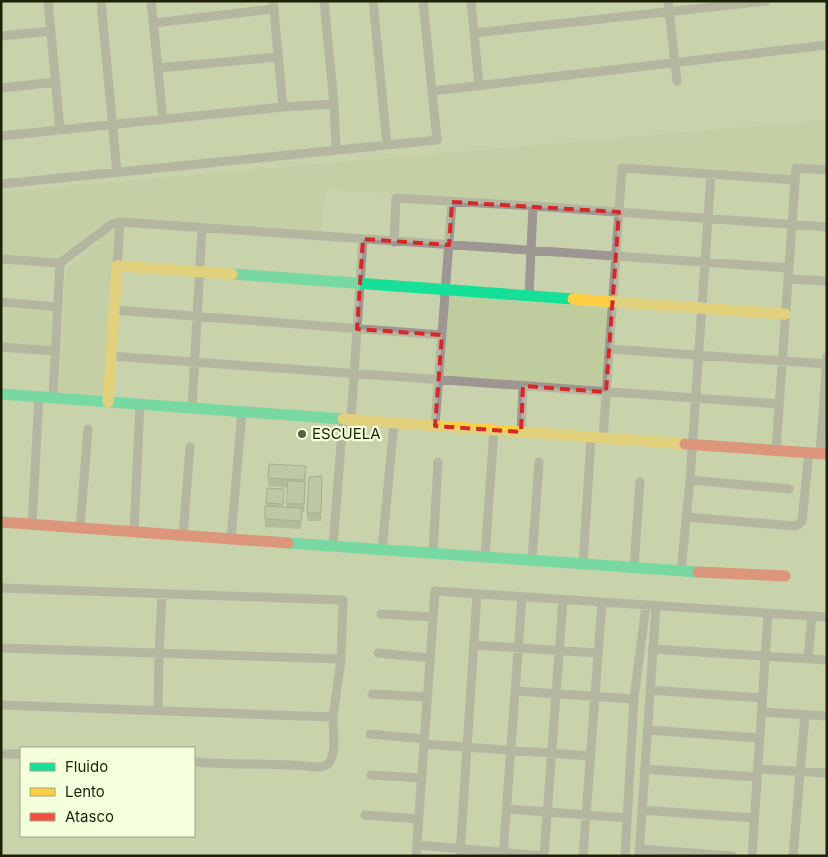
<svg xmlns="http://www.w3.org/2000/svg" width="828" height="857" viewBox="0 0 828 857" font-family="Inter,sans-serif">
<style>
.green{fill:#bfcc9d}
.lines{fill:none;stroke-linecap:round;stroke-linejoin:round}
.street{stroke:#9e9693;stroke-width:9}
.fast{stroke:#16e098;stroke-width:11}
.slow{stroke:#ffcf43;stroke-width:11}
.jam{stroke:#f24e42;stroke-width:11}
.wall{fill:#9aa285}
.building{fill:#b3bc9b;stroke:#7d846c}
.marked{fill:none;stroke:#d62828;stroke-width:4;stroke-dasharray:10 6;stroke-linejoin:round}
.poi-dot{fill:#586040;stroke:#f4ffdc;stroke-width:2}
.labels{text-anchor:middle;stroke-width:4.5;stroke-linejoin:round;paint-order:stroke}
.poi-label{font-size:15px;fill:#1c2206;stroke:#f4ffdc;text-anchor:start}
</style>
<rect width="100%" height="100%" fill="#c8d2ac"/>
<path class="green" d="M827,120V167L793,165L792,177L620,164L617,209L326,189L321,232L112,218L63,260L1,255V192Z
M112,230H116L105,396L59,392L66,269Z
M450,296L609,308L603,387L443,376Z
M8,310L54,312L52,348L6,344Z"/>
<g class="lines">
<path class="street" d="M48,1L60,130
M101,1L117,173
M151,1L163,119
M273,1L283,107
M324,1L334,104L336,149
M373,1L387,145
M423,1L432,91L827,45
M471,1L479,86
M668,1L677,81
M154,23L273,9
M474,33L766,1
M1,36L51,31
M158,68L278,57
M1,88L56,82
M1,136L283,107L334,104
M1,184L437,140L432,91
M394,242L396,198L533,206L827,227
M1,259L60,263L112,224L120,222L789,268
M117,266L120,222
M788,279L827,281
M529,296L533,206
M1,302L58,307
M114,310L442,335
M1,347L55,351
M609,349L827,364
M111,356L779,404
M53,397L60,263
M192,408L202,228
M351,420L363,239
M435,426L452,202
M521,432L523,386
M603,438L622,168L795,180
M776,450L796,168L827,170
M820,453L827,357
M690,480L789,489
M686,517L794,526L798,525L802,521L809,452
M32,525L39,396
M80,528L88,429
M134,532L140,404
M183,535L190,447
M231,539L242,411
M333,546L343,419
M382,550L394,423
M433,553L438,462
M485,557L494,430
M532,560L539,462
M583,564L591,437
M634,567L640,482
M681,571L690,480L711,174
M1,588L343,600L341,659L1,648
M381,614L433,617
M474,645L598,653
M652,649L827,660
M378,653L430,658
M808,658L812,616
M650,690L762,698
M515,691L634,699
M372,694L427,697
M1,705L333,717L341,659
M158,710L159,654L162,594
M761,712L827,716
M647,730L759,738
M370,734L424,739
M424,744L591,756
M1,754H21
M194,762C231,765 269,763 307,766C314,767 323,769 329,763C337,752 333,730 333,717
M644,769L757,777
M757,769L827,773
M371,775L421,778
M507,809L627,818
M642,810L754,818
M365,815L419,819
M417,845L544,856
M639,849L733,856
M416,856L435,591L827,617
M460,856L477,594
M503,856L522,597
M544,856L563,600
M583,856L602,602
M625,856L634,699L646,605
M639,856L656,606
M752,856L768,614
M793,856L805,715"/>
<path class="fast" d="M232,274L573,299
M1,394L343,419
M288,543L698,572"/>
<path class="slow" d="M573,299L785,314
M108,402L117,266L232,274
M343,419L685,444"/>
<path class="jam" d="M685,444L827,454
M1,522L288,543
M698,572L785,576"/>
</g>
<path class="wall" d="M306,474L304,512H302L301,529L265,527V506H266L267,488L284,489L283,507H286L288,488L268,486V478Z
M322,476L321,521H307V513Z"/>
<path class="building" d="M269,464L306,466L304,480L268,478Z
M322,476L321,513H307L309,477Z
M288,481L305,482L304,504H286Z
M267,488L284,489L283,504L266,503Z
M265,506L302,508L301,521L265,519Z"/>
<path d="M0 0H828V857H0ZM452,202L619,212L606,392L523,386L521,432L435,426L442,335L357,329L363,239L449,245Z" fill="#c8d2ac" fill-opacity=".55" fill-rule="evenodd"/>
<path class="marked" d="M452,202L619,212L606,392L523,386L521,432L435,426L442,335L357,329L363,239L449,245Z"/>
<circle class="poi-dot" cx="302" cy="434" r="5"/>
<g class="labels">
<g class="poi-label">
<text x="312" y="439">ESCUELA</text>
</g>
</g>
<rect width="828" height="857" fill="none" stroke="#1c2206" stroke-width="5"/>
<rect x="20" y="747" width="175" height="90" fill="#f4ffdc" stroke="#9ea786"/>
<rect x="30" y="763" width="25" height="8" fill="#16e098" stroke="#9ea786"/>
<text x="65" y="772" font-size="15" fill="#1c2206">Fluido</text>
<rect x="30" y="788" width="25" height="8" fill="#ffcf43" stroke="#9ea786"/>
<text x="65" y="797" font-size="15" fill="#1c2206">Lento</text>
<rect x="30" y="813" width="25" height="8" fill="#f24e42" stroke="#9ea786"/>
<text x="65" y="822" font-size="15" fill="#1c2206">Atasco</text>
</svg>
